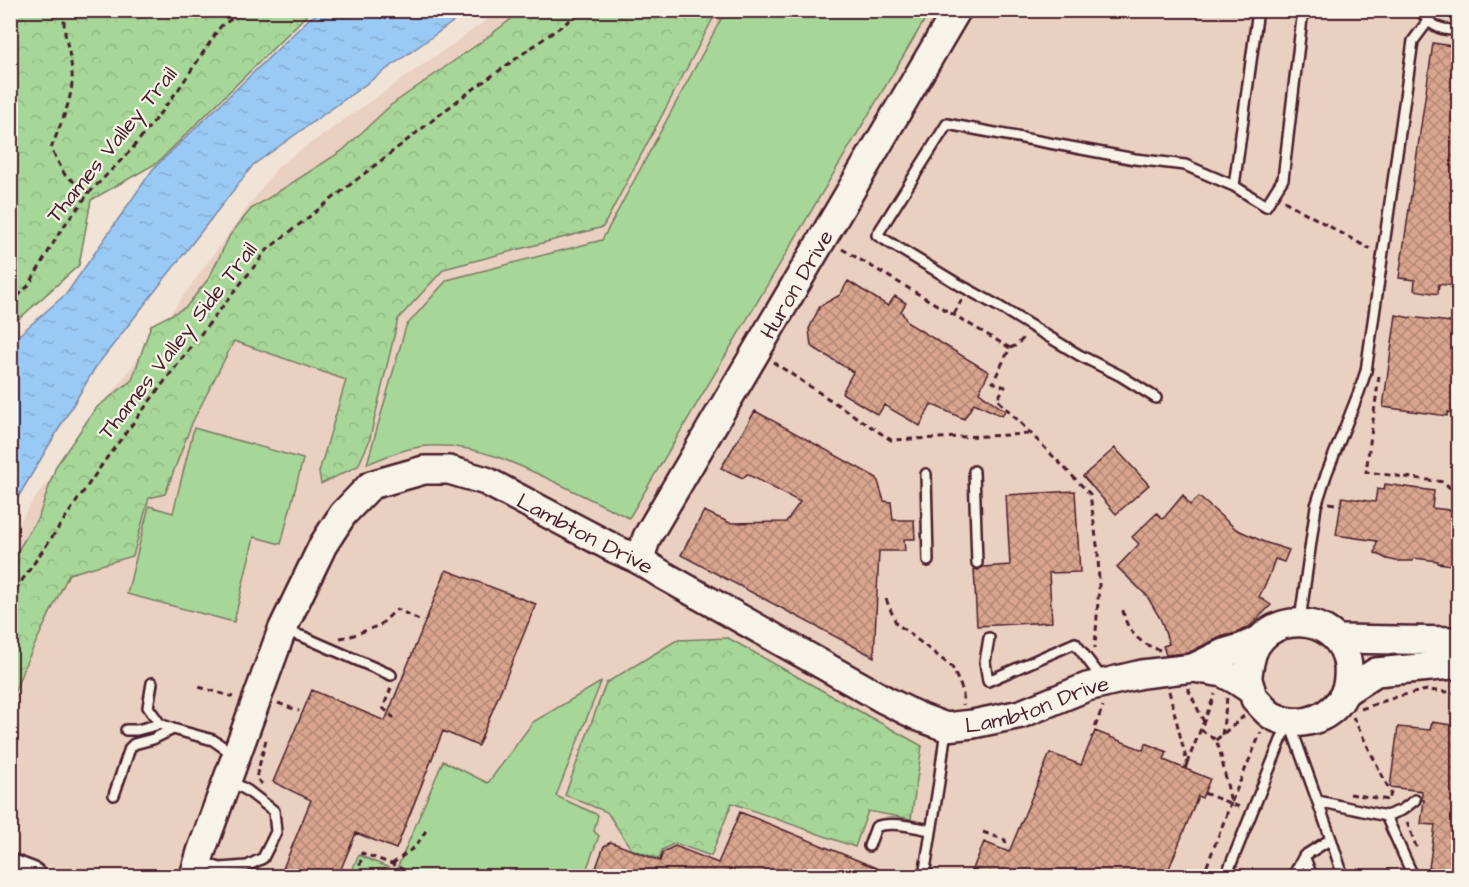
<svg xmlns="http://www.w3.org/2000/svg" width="1469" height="887" viewBox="0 0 1469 887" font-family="'Architects Daughter',sans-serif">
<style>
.built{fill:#ead0c0}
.grass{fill:#a7d798;stroke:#787b62;stroke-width:1.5}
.forest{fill:url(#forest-crowns);stroke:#787b62;stroke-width:1.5}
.water{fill:url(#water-ripples);stroke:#7986a4;stroke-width:1.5}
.building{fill:url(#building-cross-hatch);stroke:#4a1f2b;stroke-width:1.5}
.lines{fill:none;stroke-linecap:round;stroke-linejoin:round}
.lane-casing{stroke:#4a1f2b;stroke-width:14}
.secondary-casing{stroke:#4a1f2b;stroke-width:32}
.path{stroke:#4a1f2b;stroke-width:3;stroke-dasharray:6 4.5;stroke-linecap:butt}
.lane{stroke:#f7f3e8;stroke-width:9}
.secondary{stroke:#f7f3e8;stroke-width:27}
.labels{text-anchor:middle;stroke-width:4.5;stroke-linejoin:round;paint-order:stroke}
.street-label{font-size:22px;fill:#4a1f2b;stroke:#f7f3e8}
</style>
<defs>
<pattern id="forest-crowns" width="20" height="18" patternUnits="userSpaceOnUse" patternTransform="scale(1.5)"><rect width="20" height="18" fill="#a7d798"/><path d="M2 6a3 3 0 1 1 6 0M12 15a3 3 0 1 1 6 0" fill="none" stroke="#91b883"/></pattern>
<pattern id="water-ripples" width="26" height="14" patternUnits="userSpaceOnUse" patternTransform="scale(1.5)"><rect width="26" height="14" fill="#99caf5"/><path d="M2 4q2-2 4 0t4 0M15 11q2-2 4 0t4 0" fill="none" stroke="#85add2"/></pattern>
<pattern id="building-cross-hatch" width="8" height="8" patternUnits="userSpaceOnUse" patternTransform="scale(1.5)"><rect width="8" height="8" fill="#d9a58e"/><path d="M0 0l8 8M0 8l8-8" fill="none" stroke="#b28674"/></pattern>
</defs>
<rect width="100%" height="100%" fill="#f1e3d6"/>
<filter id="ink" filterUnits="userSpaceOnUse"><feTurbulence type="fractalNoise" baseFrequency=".0167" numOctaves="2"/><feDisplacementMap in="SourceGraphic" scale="12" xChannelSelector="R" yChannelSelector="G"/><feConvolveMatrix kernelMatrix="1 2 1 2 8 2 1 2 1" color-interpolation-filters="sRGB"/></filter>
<g filter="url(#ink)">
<path class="built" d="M500,11H1458V876H11L10,540L27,510L278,166Z"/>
<path class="grass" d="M726,10L930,11L629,518C604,506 580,494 555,482C515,463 474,443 428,446C408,447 385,457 367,464L406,326L447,280L602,240Z
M194,428L303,459L281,544L254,537L234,622L127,594L149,506L173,513Z
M601,682L556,796L598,815L594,831L599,836L584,876H349L359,855L396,871L443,761L488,783L533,722Z"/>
<path class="forest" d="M11,10L311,11L157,163L91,200L79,265L11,326Z
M529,10L717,11L603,227L444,269L398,319L369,442L358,466L321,484L319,472L346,380L234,341L192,423L165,494L149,498L133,556L69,574L25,665L11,701V562L39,516L56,466L96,408L132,380L151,325L186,307L209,278L230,235L251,209L342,151L391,105L481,42L514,17Z
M728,638L922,746L911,819L868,811L855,847L732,803L711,856L675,843L662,850L659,859L631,849L607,812L565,795L606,683L677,640Z"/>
<path class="water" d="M324,10L468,11L253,165L95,368L11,509V342L67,293L153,169L310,18Z"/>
<path class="building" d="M1433,43L1458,47V252L1454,286L1439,284L1438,294L1414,290L1415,280L1399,278Z
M848,281L888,306L895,296L906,303L901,311L908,323L989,372L979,392L1005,411L1002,416L974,403L964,419L931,404L920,426L884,405L878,415L842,393L853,372L811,346L809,329L820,306L840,295Z
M1396,315L1411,318V317L1458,323V414L1448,412L1447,416L1383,407Z
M755,411L877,478L884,501L891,502L893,520H914L915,539H904L905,551H879L874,657L681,555L704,511L730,523L786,522L800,502L747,474L743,478L721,468Z
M1115,448L1149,485L1116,514L1083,476Z
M1385,484L1434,491L1432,508L1458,511V566L1438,563V561L1414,558L1413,561H1396L1387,559L1375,553L1377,541L1336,535L1342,497L1375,502L1377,489L1384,490Z
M1075,491L1080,572L1049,573L1052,622L977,626L974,569L978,570L983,567L1010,565L1006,495Z
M1183,495L1190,505L1199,497L1236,529L1264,542L1289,550L1284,562L1275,559L1268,579L1259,597L1271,605L1249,627L1236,633L1220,637L1188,653L1166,655L1163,646L1169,644L1161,620L1147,596L1117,567L1139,544L1132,537L1157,513L1163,519Z
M446,570L536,604L478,746L443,731L396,849L356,833L338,876H280L311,800L273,782L312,690L385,721Z
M1432,722L1458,726V876H1445V870L1429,868L1435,825L1421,824L1424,800H1422V791L1390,787L1398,727L1430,730Z
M1095,731L1143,750L1146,743L1167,752L1164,760L1210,779L1202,798L1198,796L1166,876H970L984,842L1009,852L1050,753L1081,765Z
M740,812L896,876H593L604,846L611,842L660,861L663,852L675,846L718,863Z"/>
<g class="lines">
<g class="lane-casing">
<path id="lane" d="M1421,10C1429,26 1441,31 1458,30
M1234,186L1258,10
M1156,398L1121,376L1079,355L998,306L958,284L877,235L947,124L1135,159L1185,165L1234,186L1266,206L1283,179L1303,10
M974,471L977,563
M926,474L928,561
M1300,620L1316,506L1326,475L1359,392L1366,371L1413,41L1428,21
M285,631L304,637L391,675
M989,638L985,662L988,681L1075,643L1097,672L1100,682
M152,683L148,707L160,724L173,729L213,740L233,754
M1290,724L1331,839L1304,856L1293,876
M126,730H137L160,724
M114,795L130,748L134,744L153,739L173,729
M1318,801L1386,816L1413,876
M1386,816L1402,810L1415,800
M1331,839L1343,876
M869,846L876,827C888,821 917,827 930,830
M1304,856L1312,876
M201,862L220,868L247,866L263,858L276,832L274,811L248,791L229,780
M924,876L939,782L946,729
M1226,876L1288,723"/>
</g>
<g class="secondary-casing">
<g id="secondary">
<path id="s1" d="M639,560L647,537L957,10"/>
<path d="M1338,639L1458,641"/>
<path d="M1193,668L1224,653L1241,648L1259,640"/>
<path d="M1251,690C1250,686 1248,681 1248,677C1248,673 1249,668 1250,663C1258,608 1342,610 1348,666C1349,678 1348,690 1340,701C1324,722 1294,729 1271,715C1265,711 1260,704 1255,699"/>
<path d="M1345,692L1376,672L1452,665L1458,666"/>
<path d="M10,868L31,876"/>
<path id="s2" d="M194,876L201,852L282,630L323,545L343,514L371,485L424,470H449L486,481L615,549L639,560L663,575L885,700L919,717L946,727L973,724L1021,714L1087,687L1142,674L1193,668L1223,673L1236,680L1251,690"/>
</g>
</g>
<path class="path" d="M65,10C61,31 71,52 72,72C74,99 60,124 51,149L65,175L89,193
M1284,201L1370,249
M842,249L1010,348L993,382L1005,387L997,399L1090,494L1098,552L1099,585L1095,648
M10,304L29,285L61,230L89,193L132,149L178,90L221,26L245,10
M954,314L962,299
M1010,348L1015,346L1026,336
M773,362L891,440L1031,434
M1379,376L1366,472L1444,482L1458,496
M1329,503L1340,505
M10,599L14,592L106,459L189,349L268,249L461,98L584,10
M886,599L896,623L952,667L963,691V705
M1123,610C1126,631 1140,644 1160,650
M340,638L351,636L380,625L397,609L423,622
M199,687L233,697
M391,688L383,708L394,718
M1189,688V691L1204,722
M1169,691L1187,763L1215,694
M278,703L299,711
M1361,709L1399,696L1427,690L1458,693
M1095,727L1103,706
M1201,730L1216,740L1220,751L1231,803L1261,732
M1222,735L1227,698
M1091,736L1092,737
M1216,740L1244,716
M1185,769L1187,763
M262,784L256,778L266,740
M1204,793L1242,808
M1350,794L1389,800L1391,793L1353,717
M1407,822L1417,849
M983,832L1005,840L1007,848
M392,864L416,846L427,829
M358,876L362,853L392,864L416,876
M1203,876L1231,803"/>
<use href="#lane" class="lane"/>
<use href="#secondary" class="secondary"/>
</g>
</g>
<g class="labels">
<g class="street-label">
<text transform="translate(111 144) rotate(-51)" y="8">Thames Valley Trail</text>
<text dy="8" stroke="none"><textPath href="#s1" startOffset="318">Huron Drive</textPath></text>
<text transform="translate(177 340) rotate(-52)" y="8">Thames Valley Side Trail</text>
<text dy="8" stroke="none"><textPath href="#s2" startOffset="664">Lambton Drive</textPath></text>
<text dy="8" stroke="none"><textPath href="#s2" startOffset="1168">Lambton Drive</textPath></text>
</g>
</g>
<rect width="1469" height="887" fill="none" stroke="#f7f3e8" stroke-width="36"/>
<rect x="18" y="18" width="1433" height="851" fill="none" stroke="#4a1f2b" stroke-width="2" filter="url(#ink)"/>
</svg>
